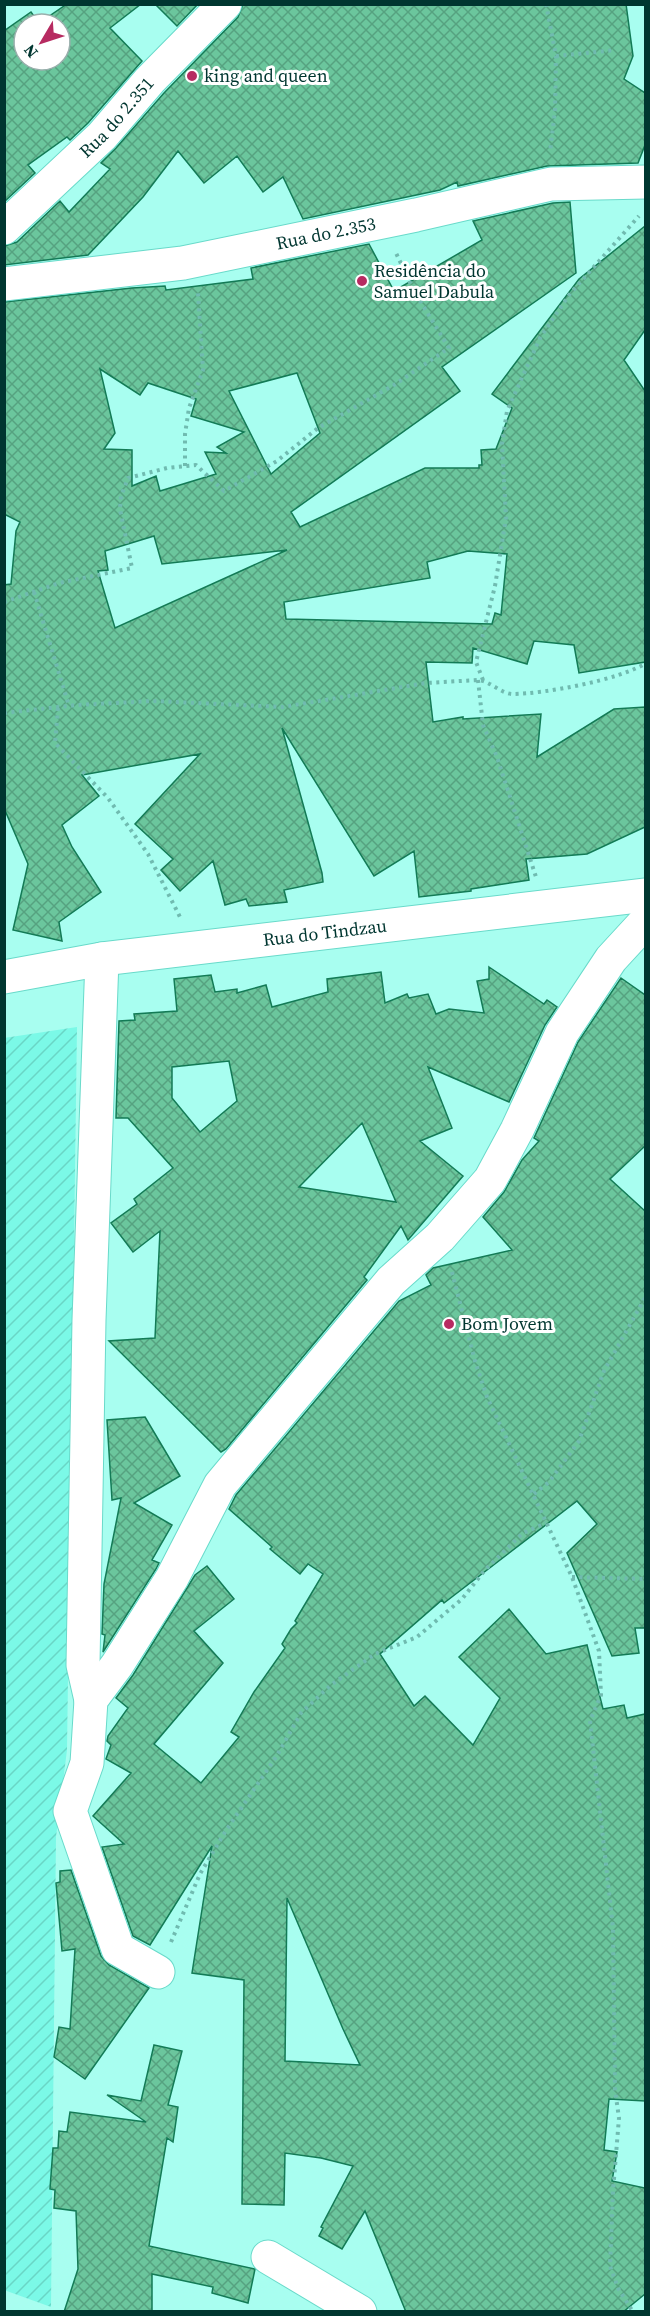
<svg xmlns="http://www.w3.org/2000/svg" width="650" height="2316" viewBox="0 0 650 2316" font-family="'Source Serif 4',serif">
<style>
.industrial{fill:url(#industrial-furrows)}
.building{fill:url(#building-cross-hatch);stroke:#137b56;stroke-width:1.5;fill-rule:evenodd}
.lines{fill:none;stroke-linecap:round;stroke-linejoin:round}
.street-casing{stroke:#69daca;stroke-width:35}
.path{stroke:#70bbb0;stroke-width:4;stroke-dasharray:3 4.5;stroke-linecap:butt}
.street{stroke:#fff;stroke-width:33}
.poi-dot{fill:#b72b61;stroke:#fff;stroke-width:2}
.labels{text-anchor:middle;stroke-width:6;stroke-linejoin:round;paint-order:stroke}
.poi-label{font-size:18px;fill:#003630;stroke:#fff;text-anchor:start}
.street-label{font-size:18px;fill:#003630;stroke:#fff}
</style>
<defs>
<pattern id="industrial-furrows" width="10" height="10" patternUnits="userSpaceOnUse" patternTransform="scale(1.5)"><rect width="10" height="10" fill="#7bf9e7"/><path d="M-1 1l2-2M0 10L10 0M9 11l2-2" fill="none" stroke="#69d6c6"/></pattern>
<pattern id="building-cross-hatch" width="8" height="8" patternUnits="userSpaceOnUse" patternTransform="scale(1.5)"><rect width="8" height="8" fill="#6bc69d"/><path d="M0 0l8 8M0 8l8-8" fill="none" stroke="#56a280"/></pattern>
</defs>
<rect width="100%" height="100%" fill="#a8fef0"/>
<path class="industrial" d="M77,1027L67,1750L56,1837L51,2307L4,2290V1038Z"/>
<path class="building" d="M67,4H141L110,28L142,61L88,123L70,140L67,137L28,165L35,173L4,202V31L31,12L39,23ZM24,24H60V60H24Z
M155,4H198L177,26Z
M243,4H626L633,56L624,79L645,93V145L638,163L547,166L458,186L457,182L440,190L303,219L283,177L263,192L237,156L204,183L178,151L143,197L88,255L4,265V246L17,242L60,201L69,212L110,169L101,163L116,148L164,93L238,17Z
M570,202L576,273L442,367L460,391L291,512L300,527L425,468H479V465H482L481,450L496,449L512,408L492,394L579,279L645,226V330L624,360L645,391V662L579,673L574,645L534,641L527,664L473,648L472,663L426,662L433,722L463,717V719L541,714L537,757L614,709L645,707V827L587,854L526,859L529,880L471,889V891L419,897L414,851L374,876L282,728L322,873L323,882L284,890L287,902L249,906L246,899L225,905L213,861L180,891L161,870L173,859L135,824L200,754L82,775L99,796L62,825L72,847L101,892L59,922L62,941L13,930L28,864L4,808V585L11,584L16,531L20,522L4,514V302L132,288L165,286L166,290L253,279L251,268L369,244L394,291L482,240L473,221L553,203ZM100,369L140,395L148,383L196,399L191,416L244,432L217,447L226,453L205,452L216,474L160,491L156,476L132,486V450L104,449L115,433ZM297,373L320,433L271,474L229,391ZM154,536L162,564L287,550L115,628L98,571L108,570L105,551ZM468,551L507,554L501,615L495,613L492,624L286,619L284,602L430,578L427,562Z
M489,967L544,1004L547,1000L557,1007L545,1025L509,1102L428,1067L452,1128L420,1141L463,1176L408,1240L401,1226L364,1277L367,1280L226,1449L221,1452L109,1341L155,1338L160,1231L133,1252L111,1223L137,1204L134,1199L173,1168L128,1118H116L119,1021L135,1020L134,1014L177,1011L174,979L211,975L215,992L237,989V993L266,985L272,1007L328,992L327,979L381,972L385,1003L407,994L409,998L428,994L436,1014L449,1009L484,1013L477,981L489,979ZM229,1061L237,1101L200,1132L172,1098V1067ZM362,1123L396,1202L299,1187Z
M621,978L645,995V1146L610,1179L645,1211V1628H635L639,1653L612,1656L567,1553L597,1524L577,1501L444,1603L442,1600L380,1654L414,1706L425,1696L473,1745L500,1698L459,1657L509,1609L546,1654L587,1645L603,1709L624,1705L627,1718L645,1714V2101L609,2099L604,2150L617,2152L612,2181L645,2188V2294L623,2312H406L365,2211L342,2249L319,2236L323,2228L321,2227L353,2166L321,2158L285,2153L284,2205L242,2204L244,1980L192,1973L212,1846L150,1945L133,1936L102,1847L124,1844L93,1816L131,1773L106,1759L111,1745L107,1741L108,1736L128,1708L116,1698L133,1675L195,1575L207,1566L234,1599L194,1631L223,1663L154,1744L201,1783L239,1737L231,1732L254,1692L285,1648L282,1644L291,1629L297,1623L295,1621L323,1574L308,1564L300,1574L270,1549L272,1547L229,1509L236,1495L399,1301L431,1285L426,1275L433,1268L512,1250L483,1217L504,1192L522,1160L539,1141L534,1138L578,1042ZM287,1898L343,2029L360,2065L285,2061Z
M145,1417L180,1476L134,1503L172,1525L152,1560L159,1563L156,1569L103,1652L105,1635L102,1634L104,1584L121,1498L112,1500L107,1420Z
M71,1870L101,1956L109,1965L149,1988L85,2079L54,2057L59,2027L70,2029L75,1949L62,1951L56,1883L60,1882V1871Z
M154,2045L182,2051L168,2105L178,2107L173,2142L167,2138L149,2246L255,2269L248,2303L212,2293L213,2287L152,2274V2312H64L78,2269L76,2211L54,2208L55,2190L50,2189L53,2148H58L59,2131L67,2132L70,2112L146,2122L107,2095L141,2101Z"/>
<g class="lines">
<g class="street-casing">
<g id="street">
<path id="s1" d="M4,228L102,136L150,80L225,4"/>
<path id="s2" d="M4,284L183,263L416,215L551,184L646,182"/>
<path id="s3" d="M4,977L102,959L646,895"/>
<path d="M91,1700L83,1665L89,1320L102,959"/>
<path d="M158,1972L118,1949L70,1811L87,1763L91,1700L117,1665L172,1578L220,1485L391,1281L440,1237L490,1180L517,1130L562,1033L611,959L646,921"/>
<path d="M268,2257L360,2312"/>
</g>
</g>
<path class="path" d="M546,4L556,56L555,110L550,152
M556,56L615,50
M185,466V434L189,408L203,370L198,293
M34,592L69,706
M4,602L59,583L132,568L120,509L121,496L128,478L167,468L196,465L224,491L277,461L318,428L394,385L449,348L414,291L396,253
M478,680L483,725L497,757L536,877
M483,680L476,662L495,586L506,518L502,444L507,411L540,338L569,295L639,216
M58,708L55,743L108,798L148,854L180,917
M4,713L77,705L153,701L283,707L426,683L478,680C490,681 500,693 512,694C543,694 620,680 646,663
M452,1272L475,1361L487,1397L572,1577L599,1651L601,1695L590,1721L613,1928L615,2090L619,2118L613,2191L610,2266L618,2288L633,2312
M534,1494L549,1482L579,1441L604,1371L646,1296
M572,1577L646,1579
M171,1942L200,1874L225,1832L276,1757L301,1713L331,1685L375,1654L417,1637L462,1599L485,1570L523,1533L546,1523"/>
<use href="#street" class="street"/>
</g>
<g class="poi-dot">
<circle cx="192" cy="76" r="6"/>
<circle cx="362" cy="281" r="6"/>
<circle cx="449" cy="1324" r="6"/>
</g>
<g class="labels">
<g class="poi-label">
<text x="204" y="82">king and queen</text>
<text x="374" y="277">Residência do<tspan x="374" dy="21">Samuel Dabula</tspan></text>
<text x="461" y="1330">Bom Jovem</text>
</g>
<g class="street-label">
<text dy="6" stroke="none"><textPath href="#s1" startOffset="158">Rua do 2.351</textPath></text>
<text dy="6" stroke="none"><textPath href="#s2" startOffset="326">Rua do 2.353</textPath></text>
<text dy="6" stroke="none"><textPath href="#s3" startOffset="324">Rua do Tindzau</textPath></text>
</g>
</g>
<rect width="650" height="2316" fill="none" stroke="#003630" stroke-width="12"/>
<g transform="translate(42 42) rotate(231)"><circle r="28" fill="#ffffff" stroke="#99afac" stroke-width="1.5"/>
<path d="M0-4.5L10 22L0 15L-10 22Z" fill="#b72b61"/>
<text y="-9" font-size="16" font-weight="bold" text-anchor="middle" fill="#003630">N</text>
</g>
</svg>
